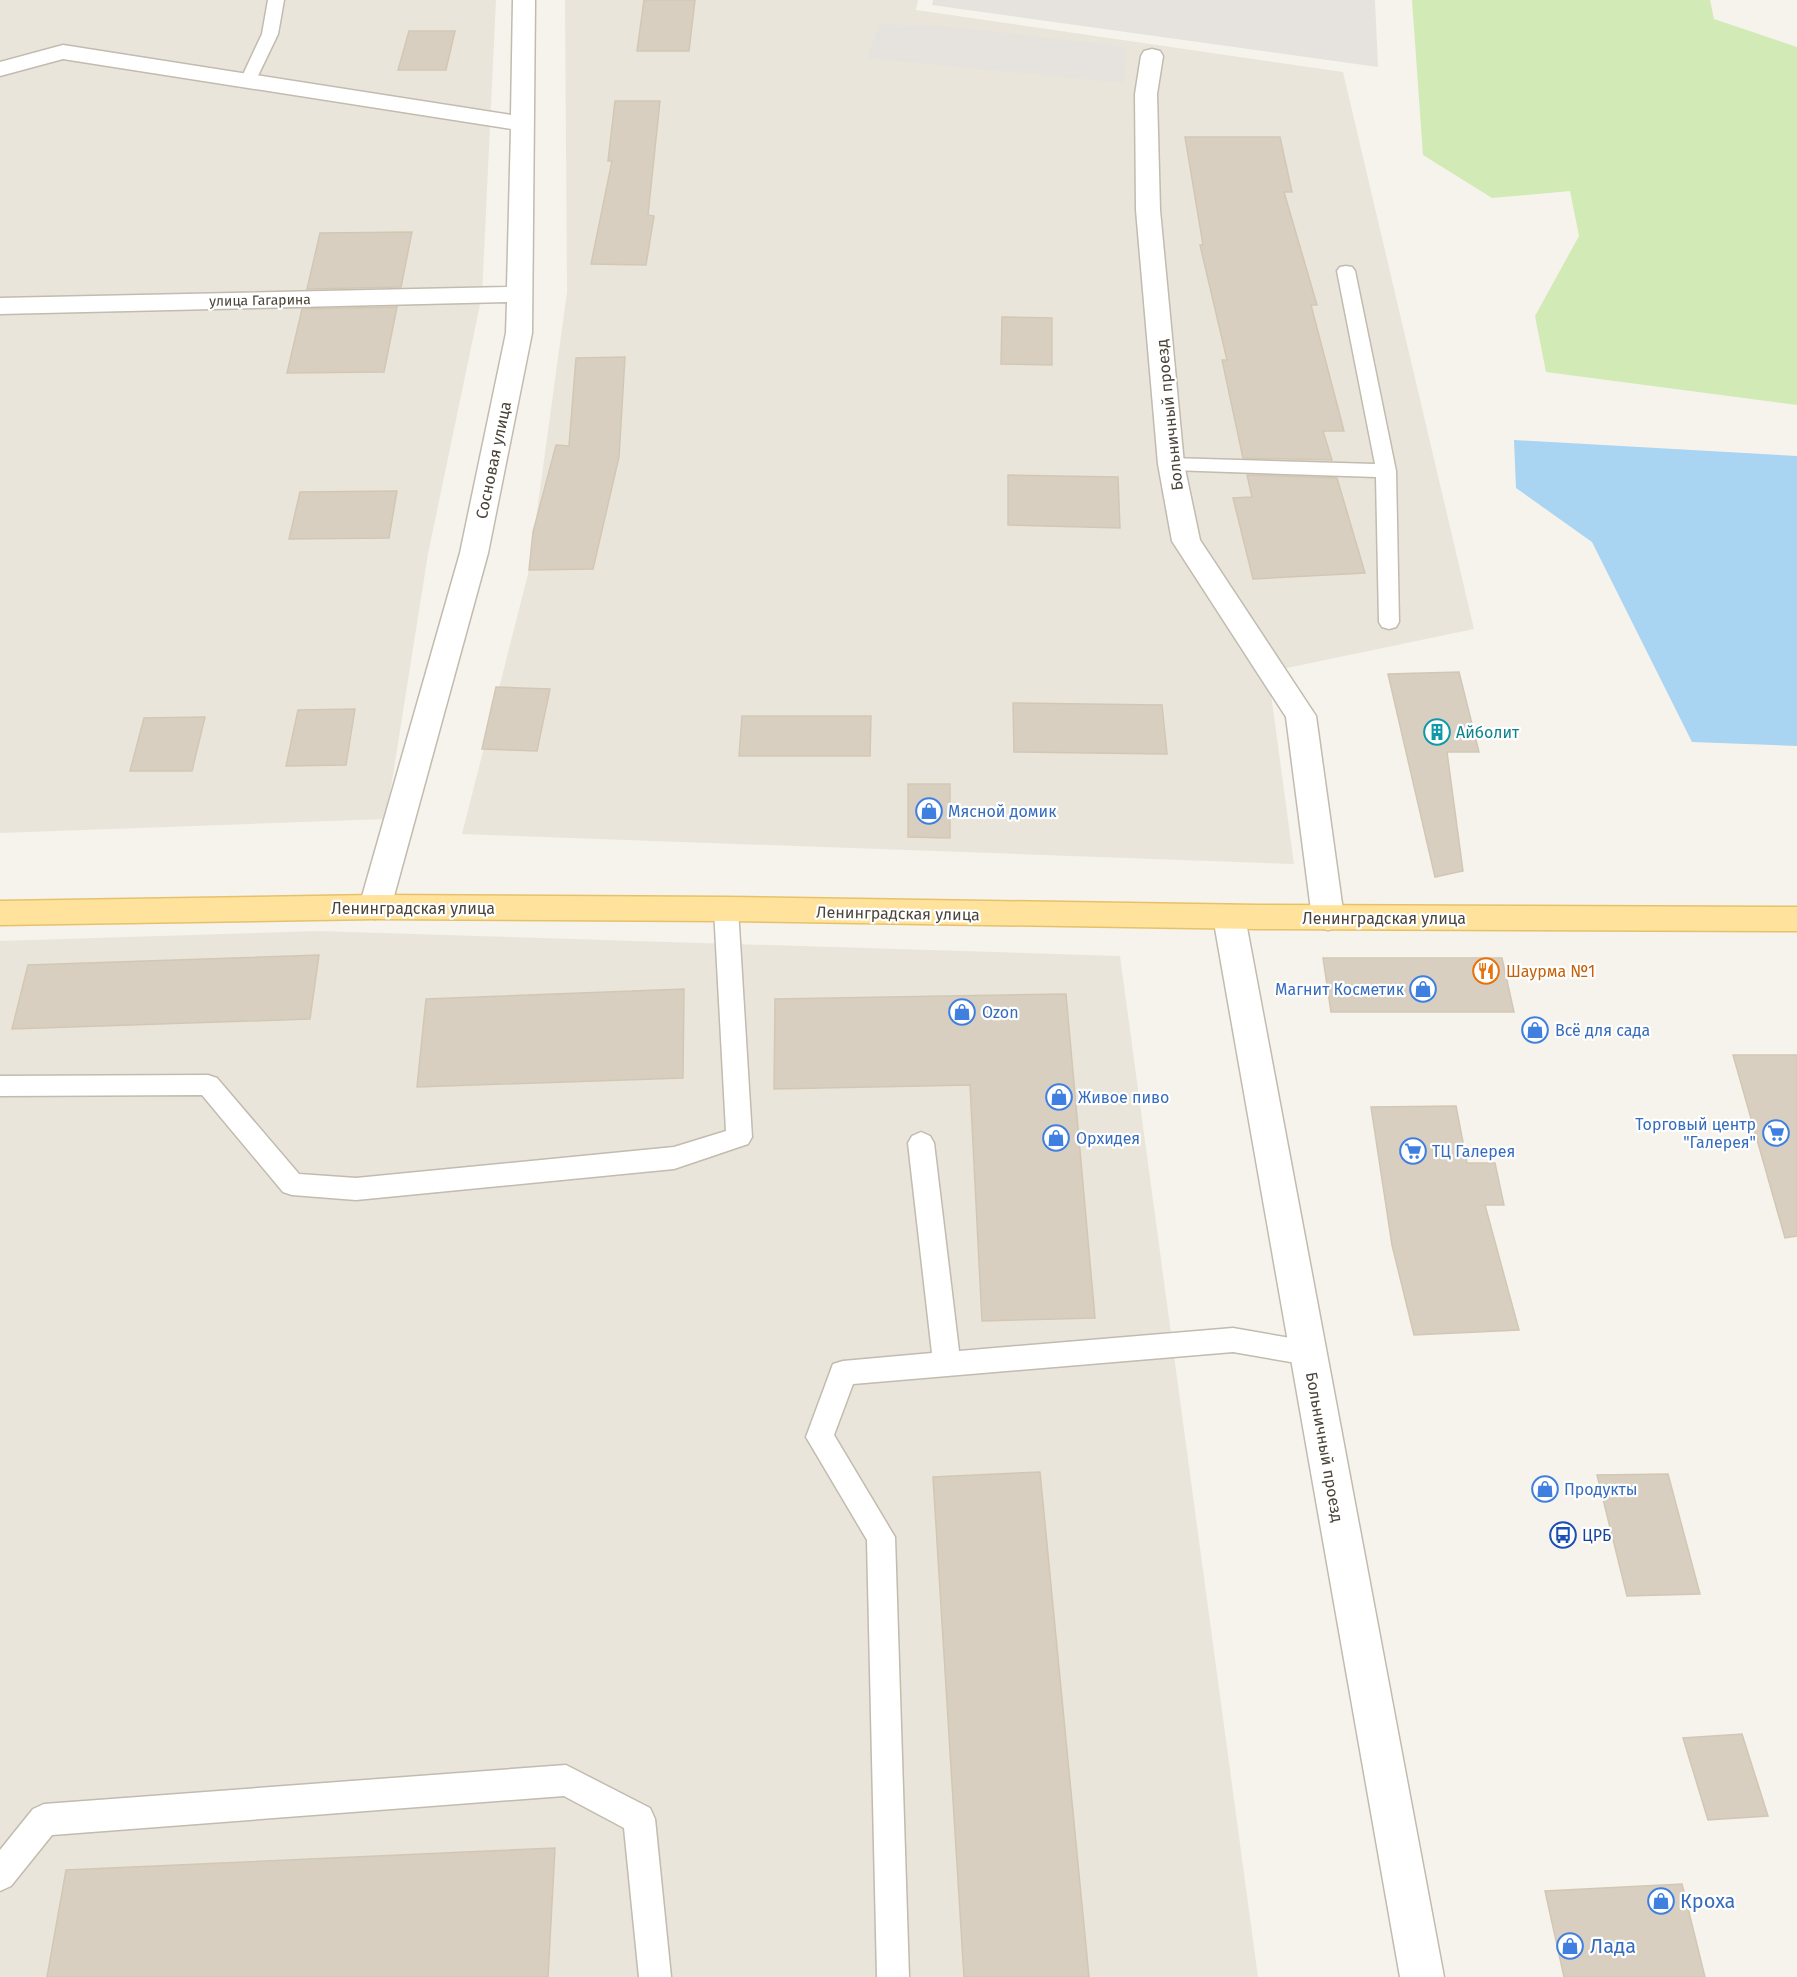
<svg xmlns="http://www.w3.org/2000/svg" width="1797" height="1977" viewBox="0 0 1797 1977" font-family="'Fira Sans',sans-serif">
<style>
.residential{fill:#eae5da}
.industrial{fill:#e6e2dd}
.green{fill:#d2eab5}
.water{fill:#a9d4f2}
.building{fill:#d8cfc1;stroke:#d3c7b4;stroke-width:1.5}
.lines{fill:none;stroke-linecap:round;stroke-linejoin:round}
.service-casing{stroke:#c2bbae;stroke-width:3}
.minor-casing{stroke:#c2bbae;stroke-width:3}
.primary-casing{stroke:#e6c16a;stroke-width:3}
.service{fill:#fff;fill-rule:evenodd}
.minor{fill:#fff;fill-rule:evenodd}
.primary{fill:#ffe39c;fill-rule:evenodd}
.labels{text-anchor:middle;stroke-width:4.5;stroke-linejoin:round;paint-order:stroke}
.far-street-label{font-size:14px;fill:#4b4439;stroke:#fff}
.street-label{font-size:16px;fill:#4b4439;stroke:#fff}
.culture-label{font-size:16px;fill:#0d838f;stroke:#fff;text-anchor:start}
.shop-label{font-size:16px;fill:#366cbe;stroke:#fff;text-anchor:start}
.food-label{font-size:16px;fill:#c56008;stroke:#fff;text-anchor:start}
.transit-label{font-size:16px;fill:#164399;stroke:#fff;text-anchor:start}
.near-shop-label{font-size:20px;fill:#366cbe;stroke:#fff;text-anchor:start}
</style>
<rect width="100%" height="100%" fill="#f6f3ec"/>
<path class="residential" d="M0,0H496L482,295L428,554L386,819L0,833Z
M565,0H918L916,10L1343,72L1474,629L1268,672L1294,864L462,834L529,570L567,292Z
M317,931L1120,956L1258,1977H0V941Z"/>
<path class="industrial" d="M933,0H1375L1378,67L932,5Z
M879,24L953,27L1126,47L1125,83L867,58Z"/>
<path class="green" d="M1412,0H1710L1714,19L1797,47V405L1546,372L1535,316L1579,236L1570,191L1492,198L1423,155Z"/>
<path class="water" d="M1514,440L1797,456V746L1692,742L1592,542L1516,488Z"/>
<path class="building" d="M644,0H695L689,51H637Z
M409,31H455L446,70H398Z
M615,101H660L648,215L654,216L646,265L591,264L612,161H608Z
M1185,137H1280L1292,192H1284L1317,305H1311L1344,431H1323L1332,460L1243,458L1222,360H1227L1200,245H1203Z
M412,232L401,287L307,289L320,233Z
M397,307L384,372L287,373L302,309Z
M1002,317L1052,318V365L1001,364Z
M625,357L619,457L593,569L529,570L533,532L556,445L569,446L576,358Z
M1008,475L1118,477L1120,528L1008,525Z
M1247,475L1337,478L1365,573L1253,579L1233,498L1252,497Z
M397,491L389,538L289,539L300,492Z
M1459,672L1479,752H1447L1463,871L1435,877L1388,674Z
M496,687L550,689L537,751L482,749Z
M1013,703L1162,705L1167,754L1014,752Z
M355,709L346,765L286,766L298,710Z
M742,716H871L870,756H739Z
M205,717L192,771H130L144,718Z
M908,784H950V838L908,837Z
M319,955L310,1019L12,1029L28,965Z
M1323,958H1502L1514,1012H1331Z
M684,989L683,1078L417,1087L426,999Z
M1066,994L1095,1318L982,1321L970,1085L774,1089L775,999Z
M1733,1055H1797V1236L1785,1238Z
M1456,1106L1467,1163H1495L1504,1205H1485L1519,1330L1414,1335L1392,1245L1371,1107Z
M1040,1472L1089,1977H964L933,1477Z
M1668,1474L1700,1594L1627,1596L1597,1475Z
M1742,1734L1768,1816L1708,1820L1683,1738Z
M555,1848L548,1977H47L66,1870Z
M1682,1884L1705,1977H1564L1545,1891Z"/>
<g class="lines">
<g class="service-casing">
<path id="service" d="M268,0H284L278,34L254,84H242L240,81L262,34Z
M1346,266L1352,267L1355,271L1396,471L1399,622L1396,627L1389,629L1382,627L1379,622L1376,477L1171,470L1164,468L1161,464L1164,460L1171,458L1375,464L1337,271L1340,267Z
M726,900L734,903L738,909L752,1137L748,1144L674,1169L356,1200L292,1195L283,1192L202,1095L0,1096V1076L208,1075L217,1078L299,1174L356,1178L674,1147L726,1131L714,909L718,903Z
M921,1132L930,1136L934,1143L959,1351L1233,1328L1308,1341L1318,1344L1322,1353L1318,1362L1308,1365L1233,1352L853,1384L834,1435L895,1537L909,1977H877L867,1540L806,1437L833,1364L843,1361L932,1353L908,1143L912,1136Z
M566,1765L650,1808L655,1819L671,1977H639L624,1828L564,1796L52,1835L11,1886L0,1891V1850L33,1809L44,1804Z"/>
</g>
<g class="minor-casing">
<path id="minor" d="M513,0H535L532,333L488,553L391,907L386,916L375,919L364,916L359,907L460,553L506,333L507,302L0,314V298L507,287L511,129L63,59L0,76V62L63,45L511,115Z
M1152,49L1160,51L1163,56L1157,94L1160,210L1184,464L1200,540L1316,716L1344,918L1339,927L1328,930L1317,927L1312,918L1286,717L1172,541L1158,464L1136,210L1135,94L1141,56L1144,51Z
M1229,905L1240,908L1245,917L1444,1977H1400L1213,917L1218,908Z"/>
</g>
<g class="primary-casing">
<path id="primary" d="M375,895L726,897L1258,905L1797,907V931L1258,929L726,921L375,919L0,925V901Z"/>
</g>
<use href="#service" class="service"/>
<use href="#minor" class="minor"/>
<use href="#primary" class="primary"/>
</g>
<defs>
<g id="building-ring" transform="scale(1.35)"><circle r="9.5" fill="#fff" stroke="#0f9aa8" stroke-width="1.5"/><path d="M-4-6H4V6H1V3H-1V6H-4ZM-2.5-4.3h1.7v1.8h-1.7ZM.8-4.3h1.7v1.8H.8ZM-2.5-1h1.7V.8h-1.7ZM.8-1h1.7V.8H.8Z" fill="#0f9aa8"/></g>
<g id="shop-ring" transform="scale(1.35)"><circle r="9.5" fill="#fff" stroke="#3f7fe0" stroke-width="1.5"/><path d="M-5-2.5h2.3a2.7 3.5 0 0 1 5.4 0H5L5.5 6h-11ZM-1.5-2.5h3a1.5 2.3 0 0 0-3 0Z" fill="#3f7fe0"/></g>
<g id="restaurant-ring" transform="scale(1.35)"><circle r="9.5" fill="#fff" stroke="#e8710a" stroke-width="1.5"/><path d="M-5-6h1v4h1v-4h1v4h1v-4h1v5L-1.5 .5V6h-2V.5L-5-1ZM5-6V6H3V1.5H1.5Q1.5-4 5-6Z" fill="#e8710a"/></g>
<g id="supermarket-ring" transform="scale(1.35)"><circle r="9.5" fill="#fff" stroke="#3f7fe0" stroke-width="1.5"/><path d="M-6-5.5h2.5l.6 2H6L4.5 2H-2.5L-4.4-4H-6ZM-1.5 3.2a1.3 1.3 0 1 0 .1 0ZM3 3.2a1.3 1.3 0 1 0 .1 0Z" fill="#3f7fe0"/></g>
<g id="bus-ring" transform="scale(1.35)"><circle r="9.5" fill="#fff" stroke="#1a4fb4" stroke-width="1.5"/><path d="M-5-6H5V4H4V6H2V4H-2V6H-4V4H-5ZM-3.5-4V0h7V-4ZM-3.5 1.2v1.5H-2V1.2ZM2 1.2v1.5H3.5V1.2Z" fill="#1a4fb4"/></g>
</defs>
<g fill-rule="evenodd">
<use href="#building-ring" x="1437" y="732"/>
<use href="#shop-ring" x="929" y="811"/>
<use href="#restaurant-ring" x="1486" y="971"/>
<use href="#shop-ring" x="1423" y="989"/>
<use href="#shop-ring" x="962" y="1012"/>
<use href="#shop-ring" x="1535" y="1030"/>
<use href="#shop-ring" x="1059" y="1097"/>
<use href="#supermarket-ring" x="1776" y="1133"/>
<use href="#shop-ring" x="1056" y="1138"/>
<use href="#supermarket-ring" x="1413" y="1151"/>
<use href="#shop-ring" x="1545" y="1489"/>
<use href="#bus-ring" x="1563" y="1535"/>
<use href="#shop-ring" x="1661" y="1901"/>
<use href="#shop-ring" x="1570" y="1946"/>
</g>
<g class="labels">
<g class="far-street-label">
<text transform="translate(260 300) rotate(-1)" y="5">улица Гагарина</text>
</g>
<g class="street-label">
<text transform="translate(1169 415) rotate(-96)" y="6">Больничный проезд</text>
<text transform="translate(493 460) rotate(-78)" y="6">Сосновая улица</text>
<text x="413" y="914">Ленинградская улица</text>
<text transform="translate(898 913) rotate(1)" y="6">Ленинградская улица</text>
<text x="1384" y="924">Ленинградская улица</text>
<text transform="translate(1325 1447) rotate(80)" y="6">Больничный проезд</text>
</g>
<g class="culture-label">
<text x="1456" y="738">Айболит</text>
</g>
<g class="shop-label">
<text x="948" y="817">Мясной домик</text>
<text x="1404" y="995" text-anchor="end">Магнит Косметик</text>
<text x="982" y="1018">Ozon</text>
<text x="1555" y="1036">Всё для сада</text>
<text x="1078" y="1103">Живое пиво</text>
<text x="1756" y="1130" text-anchor="end">Торговый центр<tspan x="1756" dy="18">"Галерея"</tspan></text>
<text x="1076" y="1144">Орхидея</text>
<text x="1432" y="1157">ТЦ Галерея</text>
<text x="1564" y="1495">Продукты</text>
</g>
<g class="food-label">
<text x="1506" y="977">Шаурма №1</text>
</g>
<g class="transit-label">
<text x="1582" y="1541">ЦРБ</text>
</g>
<g class="near-shop-label">
<text x="1680" y="1908">Кроха</text>
<text x="1590" y="1953">Лада</text>
</g>
</g>
</svg>
